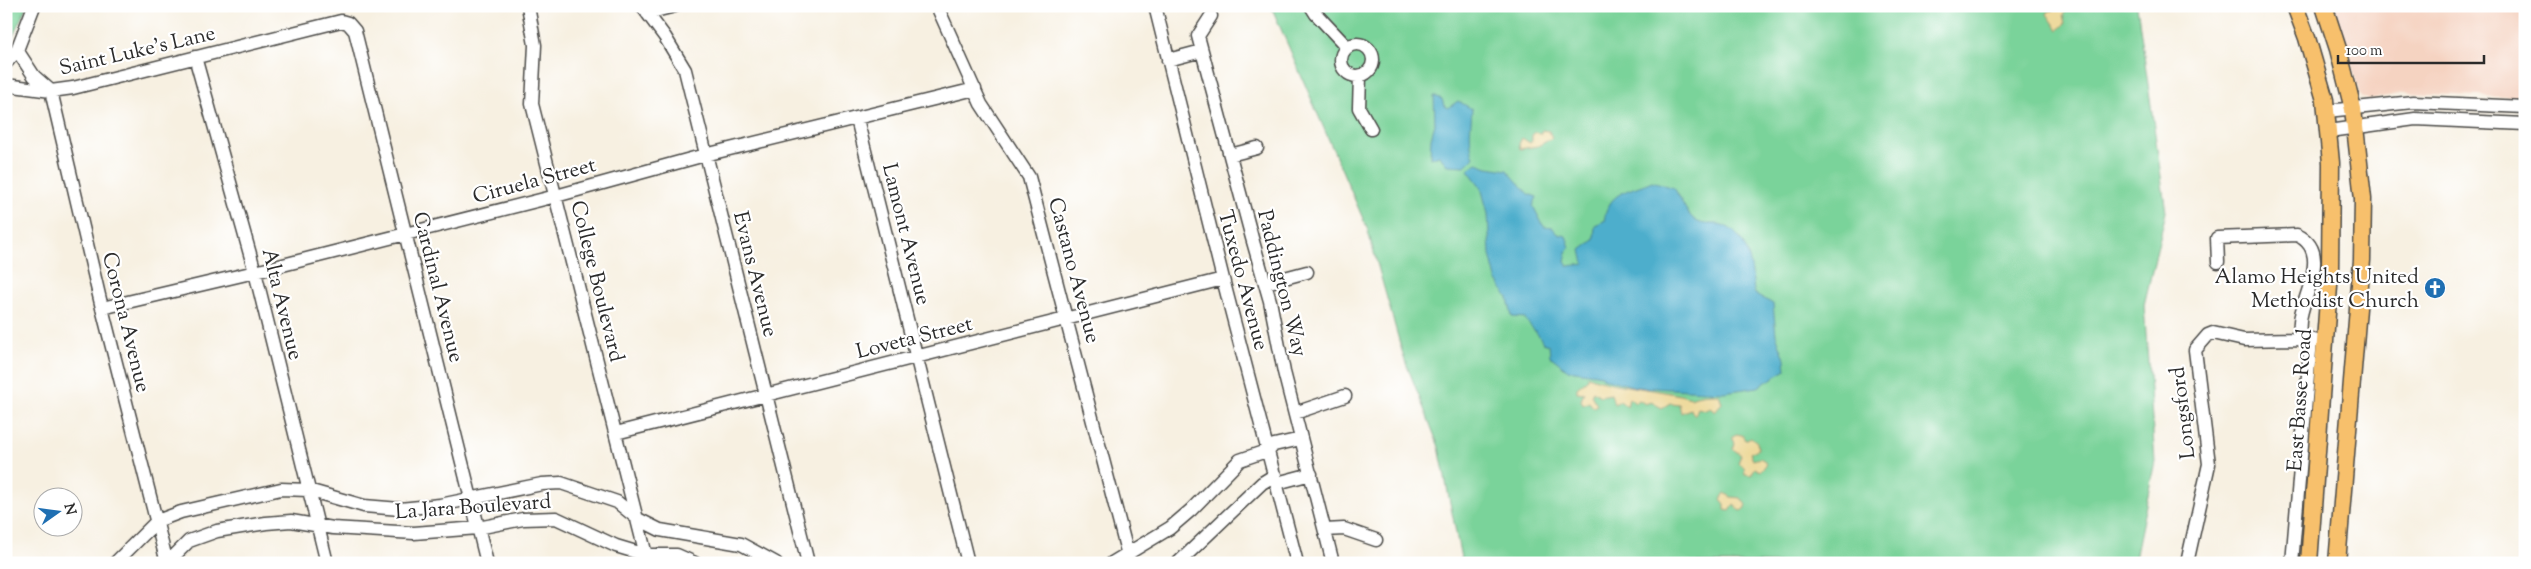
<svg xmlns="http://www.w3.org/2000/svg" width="2531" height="569" viewBox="0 0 2531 569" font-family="'Sorts Mill Goudy',serif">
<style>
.built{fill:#f5d3c1}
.green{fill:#7ad39a;stroke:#527f62}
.sand{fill:#eeda9e;stroke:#8c8264}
.water{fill:#4daecc;stroke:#3c6c7c}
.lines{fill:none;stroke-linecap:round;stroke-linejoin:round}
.minor-casing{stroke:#4a4946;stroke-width:15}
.major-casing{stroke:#4a4946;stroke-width:19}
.minor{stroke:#fff;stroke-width:12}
.major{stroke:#f7c06c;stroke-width:16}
.labels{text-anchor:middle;stroke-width:4.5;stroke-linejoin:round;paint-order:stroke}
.street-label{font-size:21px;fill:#2b2b2b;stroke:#fff}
.poi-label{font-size:21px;fill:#2b2b2b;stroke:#fff;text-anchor:end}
</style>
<rect width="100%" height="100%" fill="#fff"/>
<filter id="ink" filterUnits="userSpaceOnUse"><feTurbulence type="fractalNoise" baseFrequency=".02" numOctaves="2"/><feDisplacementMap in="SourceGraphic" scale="10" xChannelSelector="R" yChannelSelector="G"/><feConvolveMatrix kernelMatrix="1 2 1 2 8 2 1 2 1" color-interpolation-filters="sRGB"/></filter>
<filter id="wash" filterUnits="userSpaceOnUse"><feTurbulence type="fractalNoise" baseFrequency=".0096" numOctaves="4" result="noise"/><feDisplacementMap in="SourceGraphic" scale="20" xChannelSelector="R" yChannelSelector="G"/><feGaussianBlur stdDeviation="1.12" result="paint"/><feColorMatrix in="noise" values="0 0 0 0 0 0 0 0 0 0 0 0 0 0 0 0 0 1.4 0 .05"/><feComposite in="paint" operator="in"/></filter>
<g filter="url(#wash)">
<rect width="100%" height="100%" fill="#f7f0e1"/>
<path class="built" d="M2335,6H2525V98L2406,93L2370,99L2362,98L2360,96Z"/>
<path class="green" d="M6,6H27L6,50Z
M1271,6H2137L2166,212L2144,305L2155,461L2134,563H1462L1439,447L1404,358L1367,228Z"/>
<path class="sand" d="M2055,6H2065L2067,10L2063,15L2065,23L2058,30L2047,14L2049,11L2054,10Z
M1542,130L1549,131L1552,138L1538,146L1520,149L1519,144L1522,138L1530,143L1532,141V135L1536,132L1540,134Z
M1588,376C1621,389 1658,388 1691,398C1699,394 1710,394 1719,394L1722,403L1715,411L1710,407L1706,410L1698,408L1695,415L1690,409L1681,413L1679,404L1670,403L1662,408L1651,402L1645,404L1639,400L1635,403L1629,398L1627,407L1620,401L1614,404L1611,394L1600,396L1593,391L1591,395L1597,405L1593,407L1589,402L1583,405L1581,400L1584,393L1577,392V388L1588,379Z
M1736,434L1742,435L1745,440L1751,437L1757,442L1758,449L1750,453L1753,460L1760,458L1765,461L1766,465L1760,471L1755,468L1751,475L1745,474L1744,467L1738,463L1741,455L1733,449L1735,443L1732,437Z
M1725,493L1731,497L1741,498L1746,505L1744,509L1741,511L1734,505L1730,511L1725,510V504L1721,499Z"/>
<path class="water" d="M1434,96L1442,99L1444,106L1448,108L1458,101L1472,109C1471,125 1468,142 1474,157L1465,166L1447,165L1439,155L1430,158L1431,138L1435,124Z
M1477,163L1488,167L1507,170L1528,194L1537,197L1533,206L1544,227L1553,228L1558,234L1566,236L1570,247L1567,251L1565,261L1569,266L1584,264L1581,250L1594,240L1595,225L1604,221C1609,190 1628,192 1652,181L1674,188C1681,198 1687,217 1698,222C1706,226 1717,222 1725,226C1750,238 1752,270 1754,293L1773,304L1776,335L1785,359L1786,370L1758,387L1724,392L1636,387L1603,378L1602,375L1568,370L1550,356L1549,345L1543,343C1539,333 1529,327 1525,318L1512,317L1508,298L1496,279L1490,255L1488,214L1481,187L1468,170Z"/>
</g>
<g filter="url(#ink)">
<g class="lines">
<g class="minor-casing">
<path id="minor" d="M528,6L535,45L532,104L648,563
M642,6L665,37L685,70L808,563
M937,6L981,104L1029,177L1130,563
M1155,6L1223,279L1297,563
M1311,6L1316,14L1347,47
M647,13L675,6
M1211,16L1198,36L1252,238L1270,301L1284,372L1333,563
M1341 60a16 16 0 1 1 32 0a16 16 0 1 1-32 0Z
M17,50L34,76L51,91
M195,57L255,272L327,563
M1168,60L1202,51
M6,63L17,50L34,6
M1360,76L1359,108L1371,129
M6,85L51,91L73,88L341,21L348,23L355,31L487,563
M51,91L102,308L167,563
M2327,111L2413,102L2525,107
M857,119L968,563
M2329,131L2415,119L2525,124
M1230,155L1257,148
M2218,262L2217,238L2297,235C2330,250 2306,290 2301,315C2299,323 2300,331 2299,339
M1266,283L1307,272
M102,308L255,272L556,196L705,155L975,89
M1295,413L1345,396
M616,433L1223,279
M1277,483L1311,474
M1325,530L1344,529L1376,540
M115,563L157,521L181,512L281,489L308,490L364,506L400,509L440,505L542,484L561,483L617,502L638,519L660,530L741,544L776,563
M167,563L189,541L217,531L266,523L291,521L333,528L414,533L478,528L523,519L556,518L616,546L646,555H677L695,563
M1112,563L1170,528L1191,510L1240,460L1269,450L1274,445L1301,439
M1178,563L1262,483L1275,475
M2187,563L2209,464L2195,350L2208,335L2213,333L2244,340L2299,339L2325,341
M2292,563L2311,339"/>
</g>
<g class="major-casing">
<path id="major" d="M2295,6L2307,38L2325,100L2331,163L2330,272L2309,563
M2324,6L2338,49L2353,109L2363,199L2362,260L2337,563"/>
</g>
<use href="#minor" class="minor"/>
<use href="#major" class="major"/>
</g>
</g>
<defs>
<g id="church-disc" transform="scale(1.125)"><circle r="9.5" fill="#1f6fb2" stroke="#fff"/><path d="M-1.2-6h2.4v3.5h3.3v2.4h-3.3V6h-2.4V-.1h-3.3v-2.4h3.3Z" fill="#fff"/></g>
</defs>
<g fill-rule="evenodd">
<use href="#church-disc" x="2435" y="288"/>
</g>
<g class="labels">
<g class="street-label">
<text transform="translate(137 50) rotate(-13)" y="7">Saint Luke's Lane</text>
<text transform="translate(534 180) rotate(-15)" y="7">Ciruela Street</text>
<text transform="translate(907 234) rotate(76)" y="7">Lamont Avenue</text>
<text transform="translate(1075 270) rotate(75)" y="7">Castano Avenue</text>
<text transform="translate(756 274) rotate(76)" y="7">Evans Avenue</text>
<text transform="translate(1244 280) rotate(75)" y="7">Tuxedo Avenue</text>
<text transform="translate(598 281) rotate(76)" y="7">College Boulevard</text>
<text transform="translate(1283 283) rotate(76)" y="7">Paddington Way</text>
<text transform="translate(439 287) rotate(76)" y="7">Cardinal Avenue</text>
<text transform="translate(283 304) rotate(76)" y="7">Alta Avenue</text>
<text transform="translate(127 322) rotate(76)" y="7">Corona Avenue</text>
<text transform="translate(914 337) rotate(-14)" y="7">Loveta Street</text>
<text transform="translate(2299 400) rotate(-86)" y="7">East Basse Road</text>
<text transform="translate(2182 413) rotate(-97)" y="7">Longsford</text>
<text transform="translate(473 506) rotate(-4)" y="7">La Jara Boulevard</text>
</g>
<g class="poi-label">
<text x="2419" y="283">Alamo Heights United<tspan x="2419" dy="24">Methodist Church</tspan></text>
</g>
</g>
<rect width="2531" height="569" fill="none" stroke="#fff" stroke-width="25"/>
<g transform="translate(58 512) rotate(76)"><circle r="24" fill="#ffffff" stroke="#aaaaaa"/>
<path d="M0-4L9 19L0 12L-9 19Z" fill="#1f6fb2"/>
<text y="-8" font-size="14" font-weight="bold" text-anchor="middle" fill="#2b2b2b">N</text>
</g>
<path d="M2338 55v8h146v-8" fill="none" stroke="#2b2b2b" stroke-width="2.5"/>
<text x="2346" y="55" font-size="15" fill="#2b2b2b" stroke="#ffffff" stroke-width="4" paint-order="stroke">100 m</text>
</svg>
